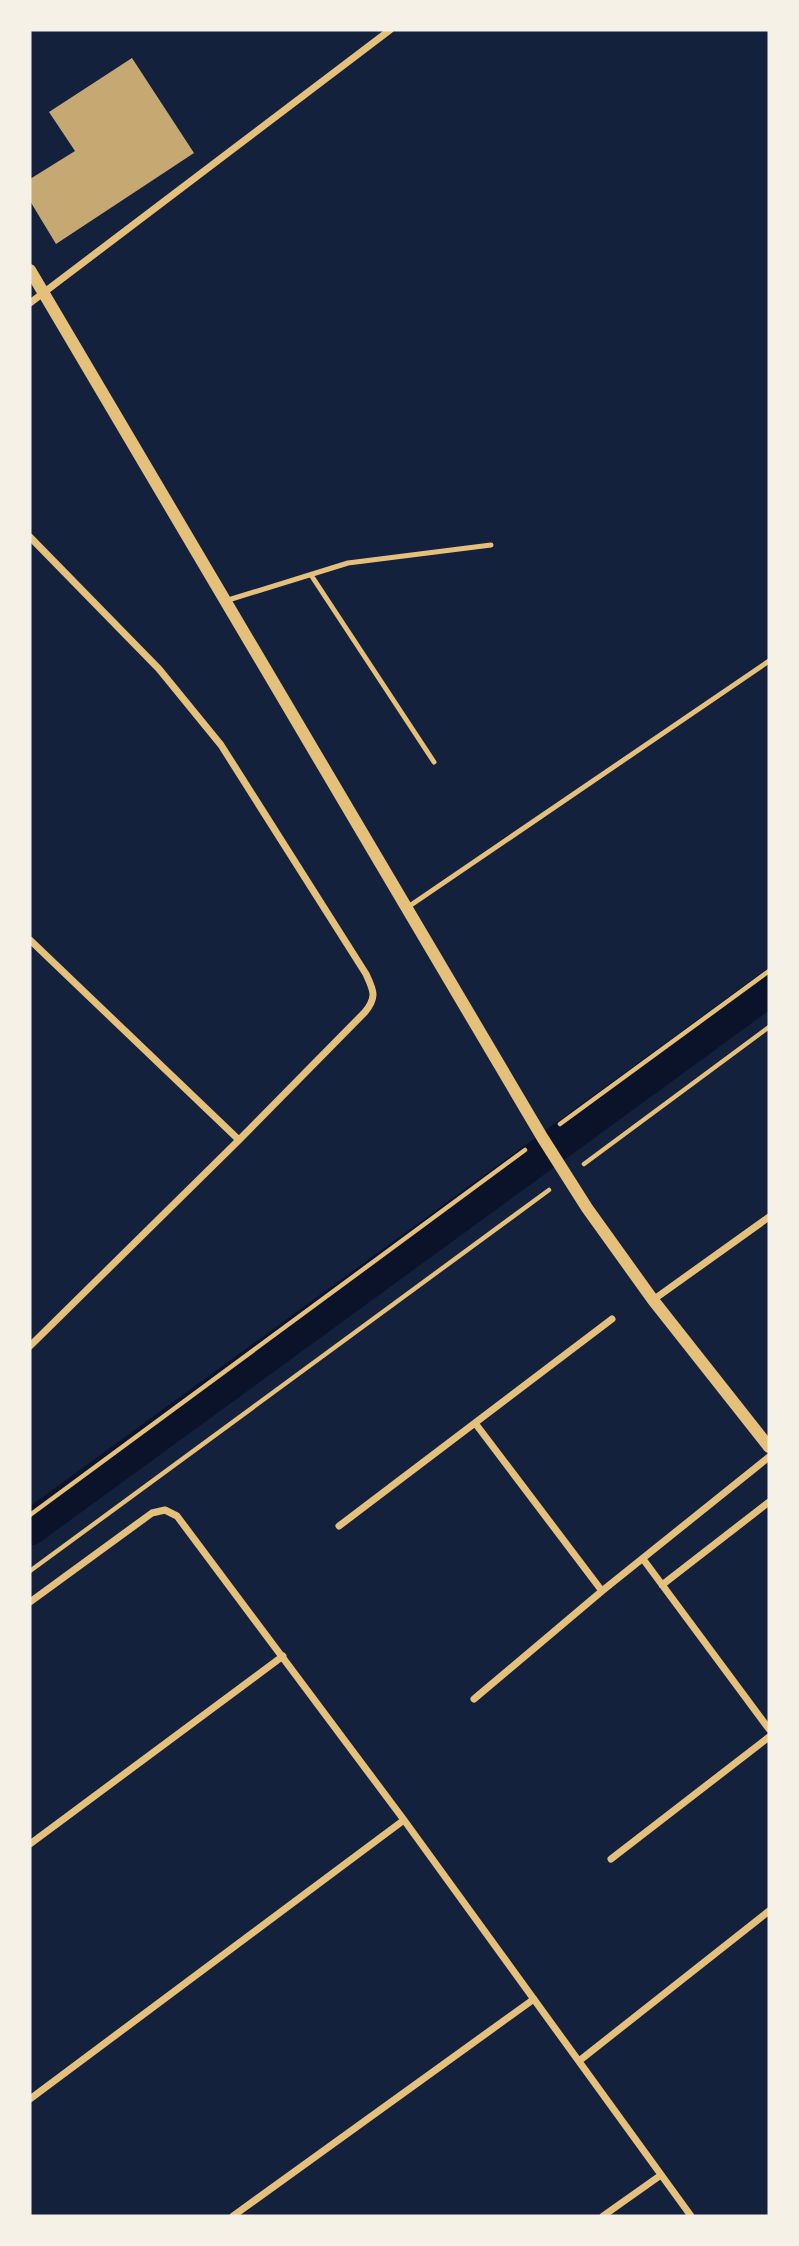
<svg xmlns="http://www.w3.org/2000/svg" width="799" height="2246" viewBox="0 0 799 2246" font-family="Lora,serif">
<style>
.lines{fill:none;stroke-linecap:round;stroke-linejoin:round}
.canal{stroke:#0b132b;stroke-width:35}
.building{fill:#c6a872}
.path{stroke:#e5c07b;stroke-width:4.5}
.service{stroke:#e5c07b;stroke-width:5}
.minor{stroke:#e5c07b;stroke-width:7}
.tertiary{stroke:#e5c07b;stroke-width:12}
</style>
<rect width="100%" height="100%" fill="#14213d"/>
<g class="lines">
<path class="canal" d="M30,1528L769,989"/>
</g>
<path class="building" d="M132,58L194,153L56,244L30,201V179L75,151L49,112Z"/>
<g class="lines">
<path class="path" d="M560,1124L769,971
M584,1164L769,1027
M30,1515L525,1150
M30,1571L549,1190"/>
<path class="service" d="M311,575L434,762
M225,601L348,563L491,545
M408,907L769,661"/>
<path class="minor" d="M30,303L390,30
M30,537L159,669L221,745L366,974C374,991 377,997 365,1012L239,1140L30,1346
M30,940L239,1140
M653,1300L769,1217
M475,1423L602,1591
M339,1526L612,1319
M643,1559L769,1729
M662,1585L769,1502
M30,1602L152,1513L165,1510L177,1516L404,1820L691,2216
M474,1699L602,1591L769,1457
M30,1844L283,1656
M611,1859L769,1737
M579,2061L769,1911
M30,2099L404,1820
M233,2216L534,1999
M603,2216L661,2175"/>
<path class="tertiary" d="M30,270L542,1137L587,1208L653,1300L769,1447"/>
</g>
<rect width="799" height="2246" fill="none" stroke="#f6f1e7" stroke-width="63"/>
</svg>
